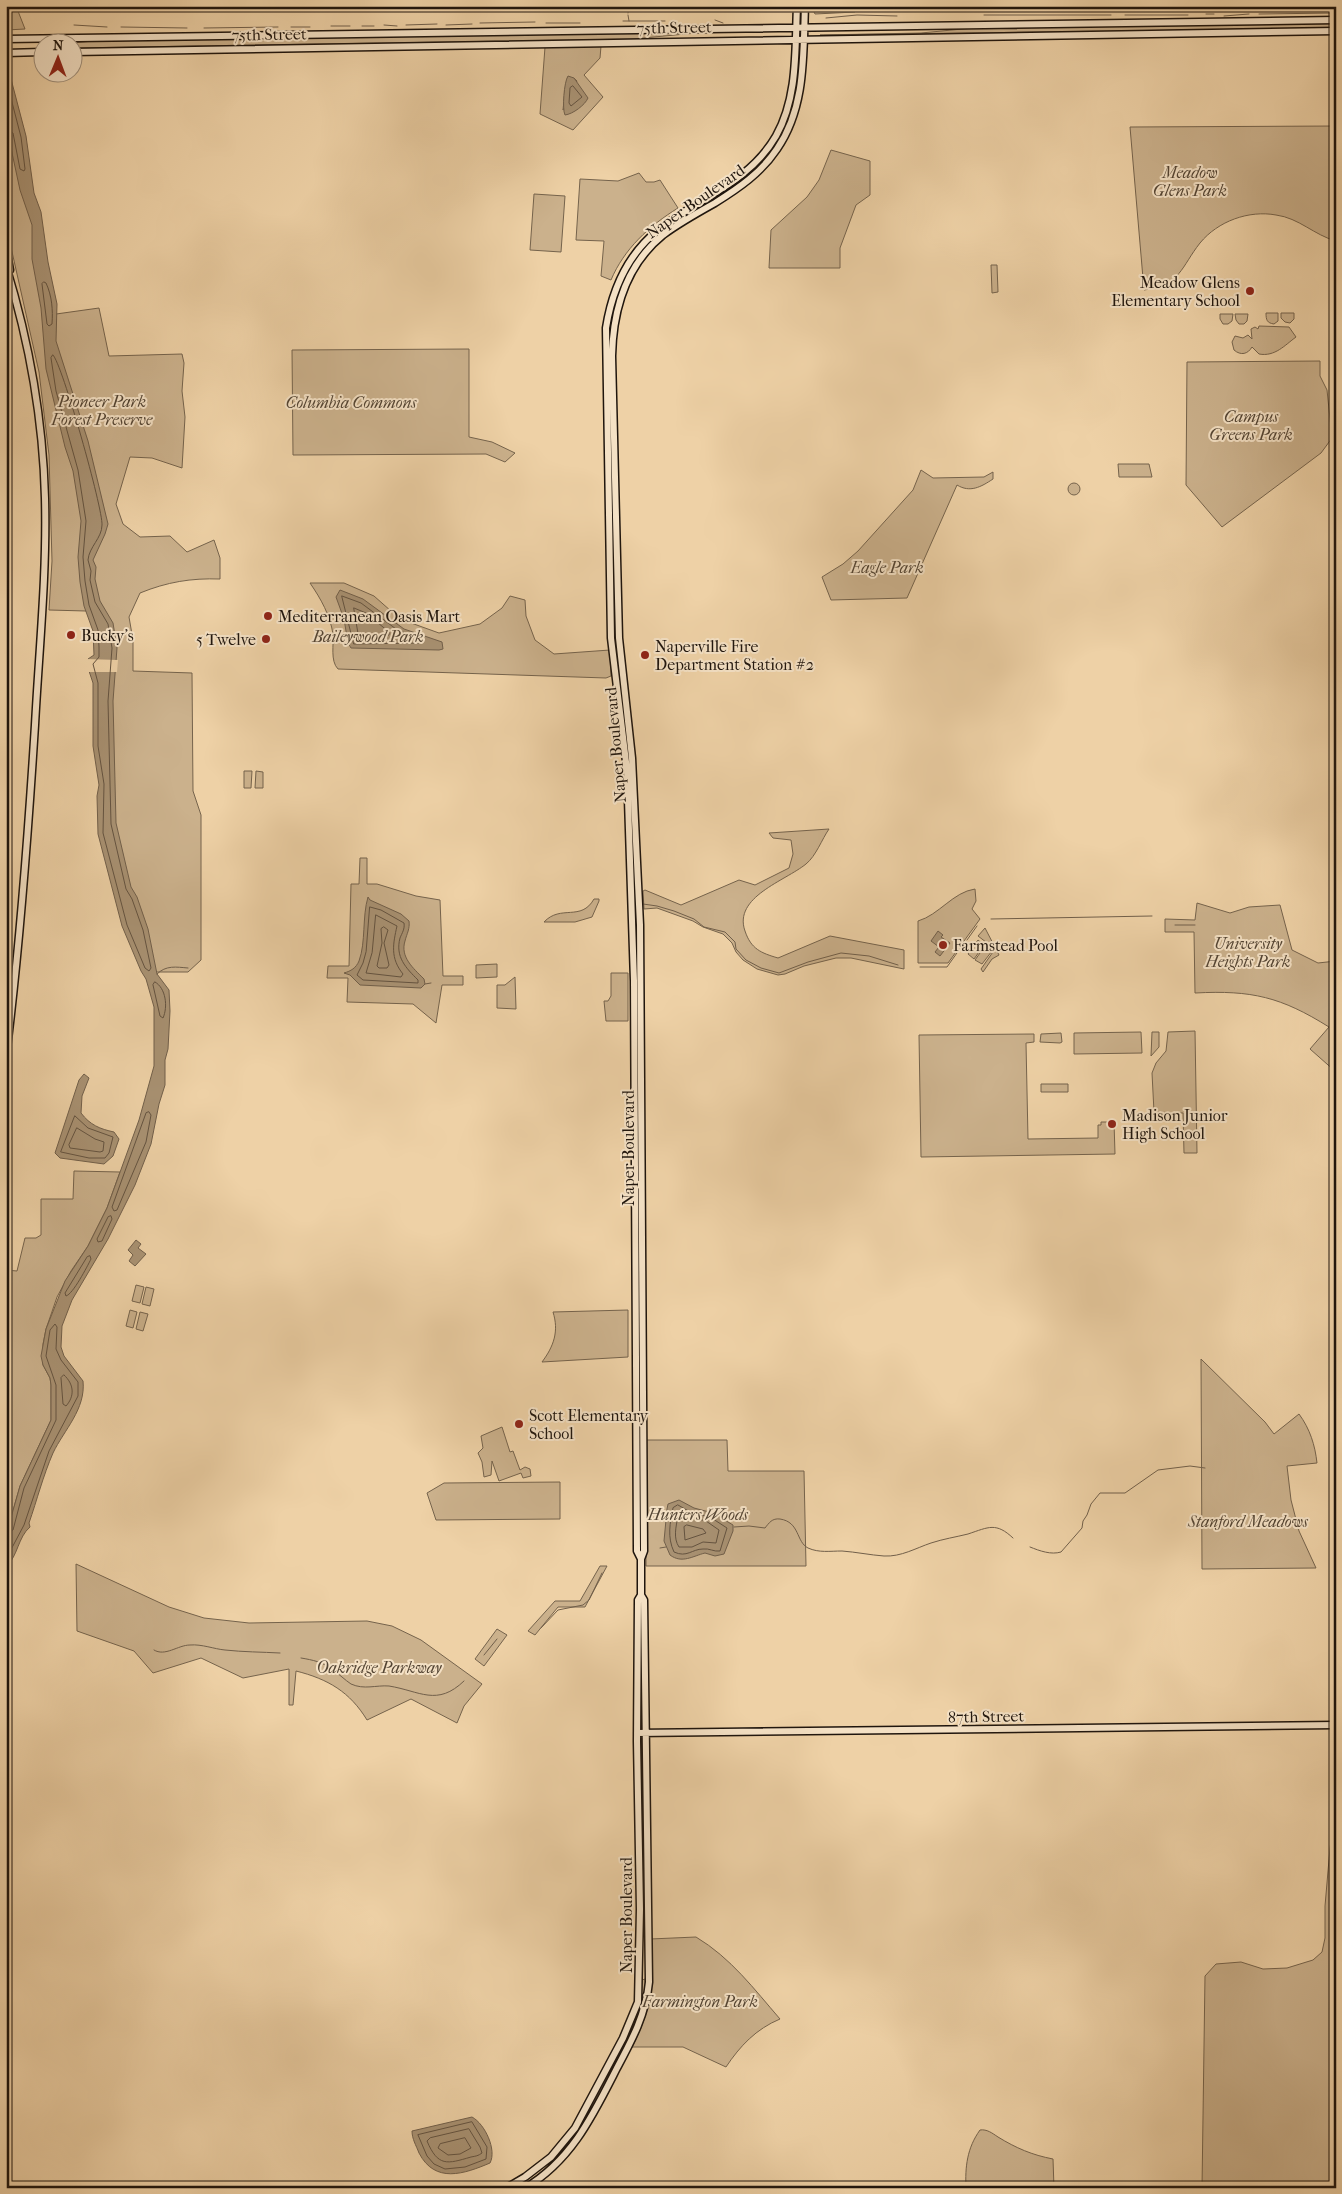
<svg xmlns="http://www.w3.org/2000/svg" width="1342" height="2194" viewBox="0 0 1342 2194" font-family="'IM FELL French Canon',serif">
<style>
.green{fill:#cbb18c;stroke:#75634c;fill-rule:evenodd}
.water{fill:#a89172;stroke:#715f4a}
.pier{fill:#eed1a6}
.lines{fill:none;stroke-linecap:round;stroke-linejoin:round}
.shore{stroke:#645340;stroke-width:1}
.stream{stroke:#715f4a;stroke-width:1}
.secondary-casing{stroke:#1f150d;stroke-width:9}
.secondary{stroke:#f4e1c5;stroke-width:6}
.poi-dot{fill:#8f2418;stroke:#f4e1c5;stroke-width:2}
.labels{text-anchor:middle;stroke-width:4;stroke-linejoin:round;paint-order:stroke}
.street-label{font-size:16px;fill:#1f150d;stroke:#f4e1c5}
.park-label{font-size:16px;font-style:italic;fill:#534433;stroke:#f4e1c5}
.poi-label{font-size:16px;fill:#1f150d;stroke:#f4e1c5;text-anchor:start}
</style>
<rect width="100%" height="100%" fill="#eed1a6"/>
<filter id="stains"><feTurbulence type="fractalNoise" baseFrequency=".004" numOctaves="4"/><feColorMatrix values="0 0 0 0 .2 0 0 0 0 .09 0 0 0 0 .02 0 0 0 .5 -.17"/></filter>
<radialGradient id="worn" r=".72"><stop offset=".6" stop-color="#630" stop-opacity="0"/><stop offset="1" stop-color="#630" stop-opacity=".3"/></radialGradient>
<path class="green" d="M6,6H16L25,29L6,30Z
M811,6H855V12L815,14Z
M1336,23V28L820,35L921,33L983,27Z
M780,31L696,33L633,39L73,48V43L93,41Z
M601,46L600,58L584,75L603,97L573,130L540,114L545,47ZM574,78L577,81L563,110L565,91Z
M6,87L36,214L49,315L99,308L109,356L182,354L184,363L182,391L185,417L182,468L152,458L130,457L116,504L123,524L140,537L170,536L187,552L214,540L220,558V579C191,578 167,582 140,593L129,617L133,640V671L192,673L193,791L201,815V960L188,972H152L114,864L100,616L86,611L49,610L52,561L49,455L39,372L6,225Z
M1336,126V241C1314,235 1299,218 1276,215C1249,210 1218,221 1200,243C1181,267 1181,285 1144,290L1130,127Z
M831,150L870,161V195L856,205L840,248V268H769L771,230L807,197L819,180Z
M639,173L646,182H654L660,180L678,208C649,226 624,249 611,280L601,276L604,241L576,240L580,179L618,181Z
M534,194L565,196L561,252L530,250Z
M997,265L998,292L992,293L991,265Z
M1266,313H1278V321L1274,324C1267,323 1266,320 1266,313Z
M1281,313H1294V319L1290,323L1285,322L1281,318Z
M1220,314H1233L1232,321L1228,324H1223L1220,319Z
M1235,314H1248L1247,321L1244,324H1239L1236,320Z
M1259,326L1289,327L1296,337C1285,345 1275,357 1259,354L1252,347C1248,354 1241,356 1234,350L1232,342L1235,336L1243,338L1248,335L1252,339L1251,329L1255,327L1258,329Z
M469,349V437L492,442L515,453L505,462L486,454L293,455L292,350Z
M1320,361V376L1327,390L1332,438L1321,453L1222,527L1186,485L1187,362Z
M1118,464H1149L1152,477H1119Z
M921,470L933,478L984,477L993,472V479C981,487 970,493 957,485L907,598L831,600L822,577L843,564L858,551L913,490Z
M1068 489a6 6 0 1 1 12 0a6 6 0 1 1-12 0Z
M310,583H344L374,596L400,619L439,633L480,624L502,608L510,596L525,600L526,616L535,640L554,654L610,650L611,676L606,678L338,669C330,661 334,644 333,634C330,615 321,599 310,583Z
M244,771H252L251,788H244Z
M256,771L263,772V788H255Z
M829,829C822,839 816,856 806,864C785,881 733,897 745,931C751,949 761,953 778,958L830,936L904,950V969L851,958H836L804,966L785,974L778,975L757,969L743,960L736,952L732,943L723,934L703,927L693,921L657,908L644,909L643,891L645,890L681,905L739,880L755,885L789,868L793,854L791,840L773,838L769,833Z
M360,858H367V884H377L416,896L440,900L443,976H463V985H442L436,1023L413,1004L347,1002L348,978H327L328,966H349L351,884H359Z
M975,889L976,901L972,909L980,919L948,963H918V921C939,915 953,892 975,889Z
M594,899H599V901L592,917L575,922H544C561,904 581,922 594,899Z
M1197,903L1230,913L1249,907L1280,905L1292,950L1318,963L1336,961V1072L1310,1049L1329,1027C1281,997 1252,990 1195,993L1194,932H1165V919L1195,920Z
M985,928L999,955L992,959L983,972L981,969L995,949L978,936Z
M978,940L984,945L974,959L968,954Z
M985,946L992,951L982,964L975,960Z
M497,964V977L476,978V965Z
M611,973H628V1021H606L604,1001H608L611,996Z
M515,977L516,1009L497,1008V985H505Z
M1195,1031L1197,1153H1184L1183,1113L1154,1112L1152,1073L1156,1063L1166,1051L1168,1032Z
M1141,1032L1142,1053L1074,1054V1033Z
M1152,1032H1159V1047L1151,1056Z
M1061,1033L1062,1042L1060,1043L1040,1042L1041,1034Z
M1034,1034V1042L1026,1043L1028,1139L1098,1138V1125H1101V1122H1114L1115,1154L921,1157L919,1035Z
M1041,1084H1068V1092H1041Z
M74,1171L120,1172L107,1208L88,1246L71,1271L57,1297L46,1329L43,1344V1365L50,1378L51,1385V1420L20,1486L6,1535V1270L17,1271L25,1238H36L41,1235V1199H73Z
M136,1285L144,1287L140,1303L132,1301Z
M146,1287L154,1289L150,1306L142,1304Z
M130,1310L137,1312L133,1328L126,1326Z
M628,1310V1357L542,1362C554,1346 559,1331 553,1312Z
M140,1312L148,1314L143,1331L136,1329Z
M1201,1359L1265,1422L1274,1434L1299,1414C1310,1429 1315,1445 1317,1463L1287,1466L1291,1500L1299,1531L1316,1568L1202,1569Z
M502,1427L510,1452L513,1451L520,1470L525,1467L530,1469L531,1476L523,1478L521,1473L499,1481L492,1461L491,1475L484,1477L482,1462L478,1453L483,1448L481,1436Z
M646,1440H727L728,1471H804L806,1566H646Z
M560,1482V1519L436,1520L427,1493L444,1483Z
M76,1564L169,1607L204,1618L249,1623L367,1621L392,1626L421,1640L482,1684L464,1706L457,1723L411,1699L367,1720C350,1692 328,1679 296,1671L293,1705H289V1669L243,1678L201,1658L153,1673L134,1651L77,1631Z
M600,1566H607L585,1607H558L535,1635L528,1631L555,1601H580Z
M497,1629L507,1635L484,1666L475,1659Z
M1336,1840V2188H1202L1205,1976L1216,1964L1241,1962L1263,1969L1287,1968L1313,1960L1322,1952L1325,1938V1906L1330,1848L1331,1841Z
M696,1937C731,1958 754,1989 780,2019C756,2029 740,2046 726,2067L683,2047H632C654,2004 652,1986 650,1939Z
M645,1979C650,2016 606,2085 588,2119L584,2123C603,2079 641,2027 642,1980Z
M980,2130C987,2129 992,2133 998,2137C1016,2148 1032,2155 1053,2159L1054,2188H966C965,2167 967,2148 980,2130Z"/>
<path class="water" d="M6,60L26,136L34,193L41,212L48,262L57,304L56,341L88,441L108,524L105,534L93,560L96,567L95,579L100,601L113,623L117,648L113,701L116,823L131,887L137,897L148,929L157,974L169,990L170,1011L168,1049L165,1060V1085L159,1104L151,1144L135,1185L108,1239L72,1300L62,1326L61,1347L64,1356L83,1381C86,1409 64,1430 53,1453C43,1476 37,1500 29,1523L30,1527C18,1537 18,1556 6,1567V1535L20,1486L51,1420V1385L50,1378L43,1365L41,1356L46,1329L65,1281L88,1246L107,1208L139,1120L154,1066V1007L146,979L141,971L122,926L98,834L97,796L99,785L93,746V683L89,671L88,659L94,655L93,631L84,606L80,582L78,557L81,521L73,471L65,447L46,369L41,308L32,259V225L20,190L6,125Z
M568,76L574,78L588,98C585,105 573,114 565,115C562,109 564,82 568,76Z
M340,590L363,599L404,629L442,642L443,649L439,650L351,648L348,643L344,619L336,597Z
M368,897L370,900L401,914L409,921C410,929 407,933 405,941C400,957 413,968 424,979L425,984L421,988L360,985L350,975L344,973C351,971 356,968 359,961C366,942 362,917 368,897Z
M938,931L943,935L941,937L950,943L940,956L935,952L939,947L931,941Z
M84,1074L89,1078L82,1096L81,1113C90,1125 100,1129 114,1132L119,1139L113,1156L104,1164L60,1158L55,1153L79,1080Z
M136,1240L141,1244L138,1248L146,1254L135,1266L129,1261L133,1255L128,1250Z
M679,1500L694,1508L713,1513L733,1525V1531L724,1554L715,1556L705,1553C693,1556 682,1564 670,1555L664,1541L667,1509L668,1504Z
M472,2117C485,2124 497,2150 490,2163C464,2174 435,2184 419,2153C416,2145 412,2139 412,2131Z"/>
<path class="pier" d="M86,659L118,660L117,672H86Z"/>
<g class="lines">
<path class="shore" d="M6,79L21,137L25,169L24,171L20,169L13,133L6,129
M573,86L582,97L571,106L569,103L570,88Z
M44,282L46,283C52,296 53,310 52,324L49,326L47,324L42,284Z
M53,355C62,363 103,509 102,525C102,538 89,547 88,560L91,571L90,580L95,602L108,624L112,648L108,701L111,824L126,889L132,899L143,930L151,968L149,971L145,968L127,925L103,833L104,784L98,746V683L93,664L99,657V647L98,630L89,605L85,581L83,557L86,521L78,470L56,391L51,358Z
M342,596L361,603L396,629L421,640V643L354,644Z
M354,608L366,613L389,632V635L359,637Z
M370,907L381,910L404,923C405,929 402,933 400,938C395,957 406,968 418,980V983L363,980L357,975L363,963L366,952Z
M376,915L397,926C393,944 390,958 403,974L401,977L366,973L372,953Z
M384,927L388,930L384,943L389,965L387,968H379L377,966L382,943L381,929Z
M155,982C166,988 168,1007 163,1018L160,1016L153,985Z
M149,1112L151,1115L146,1142L117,1210L114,1211L112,1207L146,1113Z
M75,1116L88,1128L113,1137L109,1153L105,1158H89L61,1152Z
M77,1128L95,1139L104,1142L103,1151L100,1152L70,1148L69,1145Z
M111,1216L112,1219L102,1241L98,1242L97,1239L108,1217Z
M90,1256L91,1259C87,1267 73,1294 66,1296L65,1293L87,1257Z
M64,1375C74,1384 75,1396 66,1406L63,1404L61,1378Z
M678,1505L692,1513L710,1517L727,1528L720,1551C714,1552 709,1548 703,1549C692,1549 687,1558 674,1552C667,1537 670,1523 673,1508Z
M680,1514L706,1521L719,1530L716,1543L703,1542L692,1547H679C673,1538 676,1527 678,1516Z
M687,1525L703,1529L706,1533L685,1540L684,1527Z
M6,1534L13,1530L24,1488L56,1420V1385L46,1356L50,1330L55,1324L57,1327L56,1349L61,1360L78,1382V1396L49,1451L24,1525L6,1559
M472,2122L487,2147L486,2159L465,2167L445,2169L434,2164L427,2156L418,2135Z
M469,2129L480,2147L482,2153C478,2156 476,2156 471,2157C447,2164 438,2167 427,2141L430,2138Z
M465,2138L471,2148L460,2154L448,2155L438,2148L440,2144Z"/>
<path class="stream" d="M628,13L629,6
M1206,14H1214
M1259,14L1336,13
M628,15L629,21
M984,15H1111
M1125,15H1188
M1224,16L1249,14
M826,18L857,15L897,16
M715,20L723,23
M623,21H665
M480,23L535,22
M546,23H580
M74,25L107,27
M384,25L397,26
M406,25L437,24
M446,25L472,24
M331,26H350
M362,26H374
M121,27L187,28
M291,27H310
M204,28L278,27
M643,904L657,906L674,911L694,919L704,927L725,932L735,942L736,949L746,960L761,968L779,973L808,962L841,953L869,956L898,965
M991,919L1152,916
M1175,925H1195
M967,940L977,926
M920,967H947L964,943
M157,974C166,965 176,967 188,968
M425,984L431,983
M734,1527L749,1526L765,1528C769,1523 772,1518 780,1519C800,1522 796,1542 808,1548C819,1553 830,1551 842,1551C856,1552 870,1555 884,1556C901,1557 916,1548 931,1543C943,1539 956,1537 968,1534C989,1527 996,1522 1013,1538
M1030,1547C1040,1551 1051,1555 1061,1552L1082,1528L1083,1521L1087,1515L1091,1504L1100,1493H1125L1158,1470L1190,1466L1205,1468
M660,1548L666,1547
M541,1628L558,1610L583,1605L589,1600L602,1573
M154,1650C165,1657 178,1645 190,1645C202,1644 214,1649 225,1650C243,1652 262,1652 280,1653
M484,1655L497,1639
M301,1658C313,1660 323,1662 333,1670C339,1674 345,1680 351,1684C364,1690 376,1685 389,1686C420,1691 437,1707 464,1681"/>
<g class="secondary-casing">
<path id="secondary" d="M6,39L1336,20
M72,52L1336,31
M6,53L42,52
M6,248L10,270
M6,266C29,341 43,419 45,498C47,574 39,650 35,725C28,836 20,946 6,1056
M641,1559L637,1551L634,981L627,770L611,638L606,328C612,290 627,255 658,230C698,198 749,183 776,136C798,97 795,50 797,6
M637,1733L1336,1725
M506,2188L525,2177L551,2157L575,2128L623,2038L638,2002L640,1909L637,1741L638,1600L641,1595
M525,2188C572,2160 593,2115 617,2068C632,2040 646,2014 649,1982L644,1600L641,1595V1559L644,1551L640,925L632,758L619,638L612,356C613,310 626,265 663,235C679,223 697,213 715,203C739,188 761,173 777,149C806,107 803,55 805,6"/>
</g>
<use href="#secondary" class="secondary"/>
</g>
<g class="poi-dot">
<circle cx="1250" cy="291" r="5"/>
<circle cx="268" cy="616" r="5"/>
<circle cx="71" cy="635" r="5"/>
<circle cx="266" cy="639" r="5"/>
<circle cx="645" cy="655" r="5"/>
<circle cx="943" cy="945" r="5"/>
<circle cx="1112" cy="1124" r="5"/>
<circle cx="519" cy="1424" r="5"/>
</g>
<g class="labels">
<g class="street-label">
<text transform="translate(674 27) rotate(-1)" y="6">75th Street</text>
<text transform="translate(269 34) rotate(-1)" y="6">75th Street</text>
<text transform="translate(695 201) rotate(-35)" y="6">Naper Boulevard</text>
<text transform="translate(615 745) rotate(-95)" y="6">Naper Boulevard</text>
<text transform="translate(628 1148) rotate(-90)" y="6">Naper Boulevard</text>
<text transform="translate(986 1716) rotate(-1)" y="6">87th Street</text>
<text transform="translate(626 1915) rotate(-90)" y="6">Naper Boulevard</text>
</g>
<g class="park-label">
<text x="1190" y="178">Meadow<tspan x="1190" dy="18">Glens Park</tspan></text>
<text x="102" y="407">Pioneer Park<tspan x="102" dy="18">Forest Preserve</tspan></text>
<text x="351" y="408">Columbia Commons</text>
<text x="1251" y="422">Campus<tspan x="1251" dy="18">Greens Park</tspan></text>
<text x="887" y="573">Eagle Park</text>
<text x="368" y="642">Baileywood Park</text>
<text x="1248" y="949">University<tspan x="1248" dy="18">Heights Park</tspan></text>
<text x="698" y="1520">Hunters Woods</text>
<text x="1248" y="1527">Stanford Meadows</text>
<text x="379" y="1673">Oakridge Parkway</text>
<text x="700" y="2007">Farmington Park</text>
</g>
<g class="poi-label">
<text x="1240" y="288" text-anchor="end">Meadow Glens<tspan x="1240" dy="18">Elementary School</tspan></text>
<text x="278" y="622">Mediterranean Oasis Mart</text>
<text x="81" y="641">Bucky's</text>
<text x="256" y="645" text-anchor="end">5 Twelve</text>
<text x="655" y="652">Naperville Fire<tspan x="655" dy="18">Department Station #2</tspan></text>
<text x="953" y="951">Farmstead Pool</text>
<text x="1122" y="1121">Madison Junior<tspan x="1122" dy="18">High School</tspan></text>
<text x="529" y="1421">Scott Elementary<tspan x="529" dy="18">School</tspan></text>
</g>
</g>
<rect width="1342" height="2194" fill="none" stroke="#eed1a6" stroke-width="25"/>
<rect x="8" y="8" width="1327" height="2179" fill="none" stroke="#1f150d" stroke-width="2.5"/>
<rect x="12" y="12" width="1317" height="2169" fill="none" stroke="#1f150d"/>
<g transform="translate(58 58) rotate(1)"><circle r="24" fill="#f4e1c5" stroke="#9f8f7b"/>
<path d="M0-4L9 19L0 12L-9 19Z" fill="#8f2418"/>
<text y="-8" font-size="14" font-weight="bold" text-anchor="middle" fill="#1f150d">N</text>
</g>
<rect width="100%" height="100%" filter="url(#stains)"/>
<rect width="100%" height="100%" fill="url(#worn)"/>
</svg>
